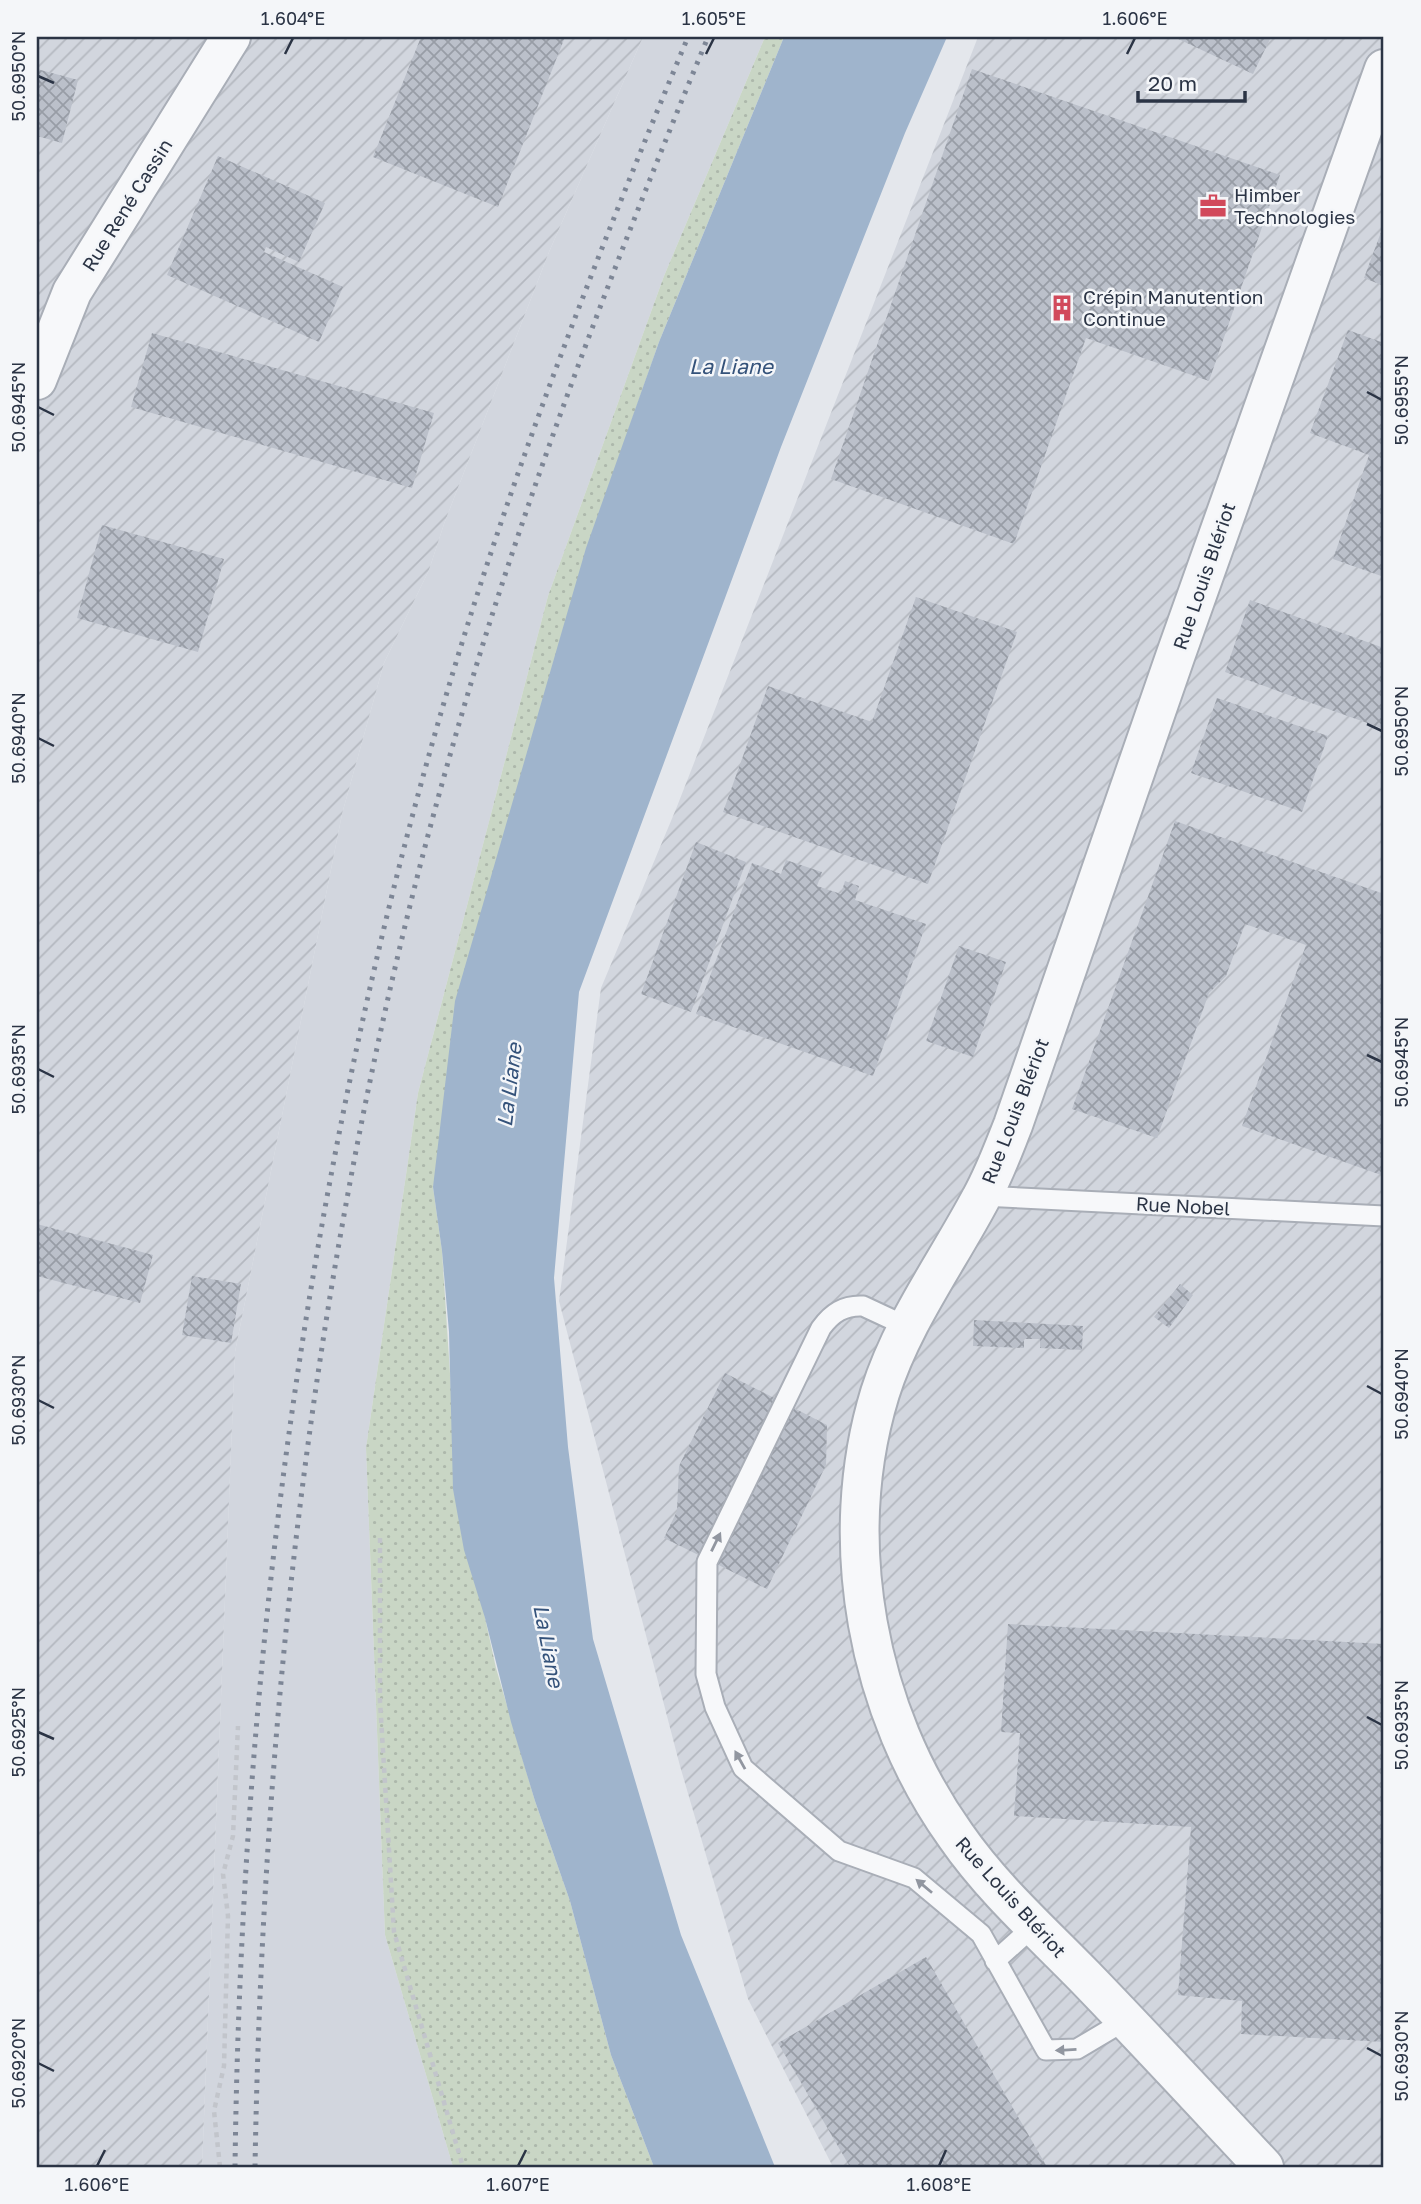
<svg xmlns="http://www.w3.org/2000/svg" width="1421" height="2204" viewBox="0 0 1421 2204" font-family="'Golos Text',sans-serif">
<style>
.built{fill:#d2d6de}
.industrial{fill:url(#industrial-furrows)}
.grass{fill:url(#grass-dots)}
.water{fill:#9fb4cc}
.building{fill:url(#building-cross-hatch)}
.lines{fill:none;stroke-linecap:round;stroke-linejoin:round}
.service-casing{stroke:#a9aeb7;stroke-width:23}
.minor-casing{stroke:#a9aeb7;stroke-width:42}
.path{stroke:#c2c5cb;stroke-width:4.5;stroke-dasharray:5 5;stroke-linecap:butt}
.service{stroke:#f7f8fa;stroke-width:19}
.minor{stroke:#f7f8fa;stroke-width:38}
.rail{stroke:#7d8696;stroke-width:5;stroke-dasharray:3.5 7;stroke-linecap:butt}
.oneway{fill:#9196a0}
.ticks{fill:none;stroke:#2b3445;stroke-width:2.5}
.labels{text-anchor:middle;stroke-width:5;stroke-linejoin:round;paint-order:stroke}
.poi-label{font-size:19px;fill:#2b3445;stroke:#f4f6f9;text-anchor:start}
.street-label{font-size:19px;fill:#2b3445;stroke:#f4f6f9}
.water-label{font-size:21px;font-style:italic;fill:#34527a;stroke:#f4f6f9}
.neatline{fill:none;stroke:#2b3445;stroke-width:2.5}
.ticks-label{font-size:18px;text-anchor:middle;fill:#2b3445}
</style>
<defs>
<pattern id="industrial-furrows" width="10" height="10" patternUnits="userSpaceOnUse" patternTransform="scale(1.75)"><rect width="10" height="10" fill="#d2d6de"/><path d="M-1 1l2-2M0 10L10 0M9 11l2-2" fill="none" stroke="#b4b8c0"/></pattern>
<pattern id="grass-dots" width="8" height="8" patternUnits="userSpaceOnUse" patternTransform="scale(1.75)"><rect width="8" height="8" fill="#c9d6c5"/><path d="M2 2h.1M6 6h.1" fill="none" stroke="#adb8ab" stroke-width="1.8" stroke-linecap="round"/></pattern>
<pattern id="building-cross-hatch" width="8" height="8" patternUnits="userSpaceOnUse" patternTransform="scale(1.75)"><rect width="8" height="8" fill="#bbc0ca"/><path d="M0 0l8 8M0 8l8-8" fill="none" stroke="#989da6"/></pattern>
</defs>
<rect width="100%" height="100%" fill="#e4e7ec"/>
<path class="built" d="M643,37H765L664,276L548,596L418,1093L366,1448L385,1935L453,2167H202L235,1352L342,814L384,663L429,570L444,524L549,252Z"/>
<path class="industrial" d="M37,37H643L549,252L444,524L429,570L384,663L342,814L235,1352L202,2167H37Z
M978,37H1384V2167H833L748,1999L680,1766L559,1301L601,988L676,809Z"/>
<path class="grass" d="M765,37H784L659,342L627,434L433,1187L442,1251L452,1404L485,1618L496,1668L535,1801L570,1901L611,2055L654,2167H453L385,1935L366,1448L418,1093L548,596L664,276Z"/>
<path class="water" d="M784,37H947L905,133L781,447L579,992L554,1278L568,1447L593,1639L681,1935L775,2167H654L611,2055L570,1901L535,1801L511,1722L485,1618L464,1550L453,1489L449,1332L442,1251L433,1187L455,1001L586,548L659,342Z"/>
<path class="building" d="M421,37H565L498,207L373,157Z
M1174,37H1271L1253,74Z
M37,69L78,80L62,143L37,136Z
M972,69L1280,175L1209,381L1086,338L1014,544L831,479Z
M218,156L325,203L299,262L266,247L264,252L343,287L319,342L167,275Z
M1384,224V286L1364,278Z
M1348,330L1384,343V577L1333,559L1369,455L1310,433Z
M152,333L434,413L412,488L131,407Z
M102,525L224,559L198,652L77,618Z
M916,597L1017,632L928,884L723,812L768,686L872,722Z
M1250,600L1384,648V729L1225,672Z
M1217,698L1328,736L1302,812L1191,773Z
M1175,821L1384,894V1176L1242,1126L1306,945L1245,924L1226,976L1209,993L1157,1138L1072,1109Z
M696,842L746,862L691,1012L641,994Z
M786,860L822,872L817,886L841,894L845,881L859,886L855,900L926,924L873,1076L696,1014L752,863L781,874Z
M959,946L1006,962L973,1057L926,1041Z
M37,1224L153,1255L140,1303L37,1276Z
M192,1276L241,1284L231,1343L182,1335Z
M1180,1284L1193,1295L1169,1328L1154,1317Z
M974,1320L1083,1326L1082,1350L1040,1348V1339H1024V1348L973,1346Z
M725,1373L827,1425L826,1465L767,1589L664,1538L677,1511L679,1466Z
M1008,1624L1384,1644V2042L1241,2034L1242,2001L1178,1995L1191,1827L1014,1816L1020,1733L1001,1732Z
M926,1957L1047,2167H850L778,2043Z"/>
<g class="lines">
<g class="service-casing">
<path id="service" d="M982,1196L1384,1216
M908,1327L863,1306C844,1305 832,1313 821,1328L707,1562L706,1674L715,1707L743,1768L839,1851L914,1878L981,1934L1046,2050L1077,2049L1126,2020
M995,1961L1035,1925"/>
</g>
<g class="minor-casing">
<path id="minor" d="M37,380L72,292L231,37
M1264,2167C1204,2103 1145,2039 1084,1976C1040,1931 992,1888 956,1836C867,1712 835,1540 880,1393C902,1323 947,1262 981,1198C994,1175 1003,1150 1013,1125L1176,654L1384,69"/>
</g>
<path class="path" d="M380,1538V1701L394,1932L463,2167
M220,2167L214,2111L224,2066L228,1916L223,1874L233,1836L238,1726"/>
<use href="#service" class="service"/>
<use href="#minor" class="minor"/>
<path class="rail" d="M235,2167C241,1698 299,1226 424,773C493,521 587,278 688,37
M255,2167C263,1698 318,1226 445,773C515,521 608,278 708,37"/>
</g>
<defs><path id="oneway-solid" d="M-6-.8H1V-3.2L6.5 0L1 3.2V.8H-6Z" transform="scale(1.75)"/></defs>
<g class="oneway">
<use href="#oneway-solid" transform="translate(716 1542) rotate(-64)"/>
<use href="#oneway-solid" transform="translate(740 1760) rotate(-119)"/>
<use href="#oneway-solid" transform="translate(924 1886) rotate(-140)"/>
<use href="#oneway-solid" transform="translate(1066 2050) rotate(177)"/>
</g>
<path class="ticks" d="M285,54L293,38M706,54L714,38M1127,54L1135,38M38,76L54,83M1367,392L1382,400M38,407L54,415M1367,724L1382,731M38,738L54,746M1367,1055L1382,1062M38,1069L54,1077M1367,1386L1382,1394M38,1400L54,1408M1367,1717L1382,1725M38,1732L54,1739M1367,2048L1382,2056M38,2063L54,2071M97,2166L105,2150M518,2166L526,2150M939,2166L946,2150"/>
<defs>
<g id="office-bare" transform="scale(2.1)"><path d="M-6-3h4V-5.5h4V-3h4V5H-6ZM-1-4.5V-3h2v-1.5ZM-6 0V1H6V0Z" fill="#d1495b" stroke="#f4f6f9" stroke-width="2.5" paint-order="stroke"/></g>
<g id="building-bare" transform="scale(2.1)"><path d="M-4-6H4V6H1V3H-1V6H-4ZM-2.5-4.3h1.7v1.8h-1.7ZM.8-4.3h1.7v1.8H.8ZM-2.5-1h1.7V.8h-1.7ZM.8-1h1.7V.8H.8Z" fill="#d1495b" stroke="#f4f6f9" stroke-width="2.5" paint-order="stroke"/></g>
</defs>
<g fill-rule="evenodd">
<use href="#office-bare" x="1213" y="206"/>
<use href="#building-bare" x="1062" y="308"/>
</g>
<g class="labels">
<g class="poi-label">
<text x="1234" y="202">Himber<tspan x="1234" dy="22">Technologies</tspan></text>
<text x="1083" y="304">Crépin Manutention<tspan x="1083" dy="22">Continue</tspan></text>
</g>
<g class="street-label">
<text transform="translate(127 205) rotate(-58)" y="7">Rue René Cassin</text>
<text transform="translate(1204 576) rotate(-71)" y="7">Rue Louis Blériot</text>
<text transform="translate(1015 1111) rotate(-69)" y="7">Rue Louis Blériot</text>
<text transform="translate(1183 1206) rotate(3)" y="7">Rue Nobel</text>
<text transform="translate(1011 1897) rotate(48)" y="7">Rue Louis Blériot</text>
</g>
<g class="water-label">
<text x="731" y="374">La Liane</text>
<text transform="translate(510 1085) rotate(-83)" y="7">La Liane</text>
<text transform="translate(548 1646) rotate(79)" y="7">La Liane</text>
</g>
</g>
<rect width="1421" height="2204" fill="none" stroke="#f4f6f9" stroke-width="77"/>
<path d="M1138 91v10h107v-10" fill="none" stroke="#2b3445" stroke-width="3.5"/>
<text x="1148" y="91" font-size="21" fill="#2b3445" stroke="#f4f6f9" stroke-width="5" paint-order="stroke">20 m</text>
<rect x="38" y="38" width="1344" height="2128" class="neatline"/>
<g class="ticks-label">
<text x="293" y="25">1.604°E</text>
<text x="714" y="25">1.605°E</text>
<text x="1135" y="25">1.606°E</text>
<text transform="translate(19 76) rotate(-90)" y="6">50.6950°N</text>
<text transform="translate(1402 400) rotate(-90)" y="6">50.6955°N</text>
<text transform="translate(19 407) rotate(-90)" y="6">50.6945°N</text>
<text transform="translate(1402 731) rotate(-90)" y="6">50.6950°N</text>
<text transform="translate(19 738) rotate(-90)" y="6">50.6940°N</text>
<text transform="translate(1402 1062) rotate(-90)" y="6">50.6945°N</text>
<text transform="translate(19 1069) rotate(-90)" y="6">50.6935°N</text>
<text transform="translate(1402 1394) rotate(-90)" y="6">50.6940°N</text>
<text transform="translate(19 1400) rotate(-90)" y="6">50.6930°N</text>
<text transform="translate(1402 1725) rotate(-90)" y="6">50.6935°N</text>
<text transform="translate(19 1732) rotate(-90)" y="6">50.6925°N</text>
<text transform="translate(1402 2056) rotate(-90)" y="6">50.6930°N</text>
<text transform="translate(19 2063) rotate(-90)" y="6">50.6920°N</text>
<text x="97" y="2191">1.606°E</text>
<text x="518" y="2191">1.607°E</text>
<text x="939" y="2191">1.608°E</text>
</g>
</svg>
